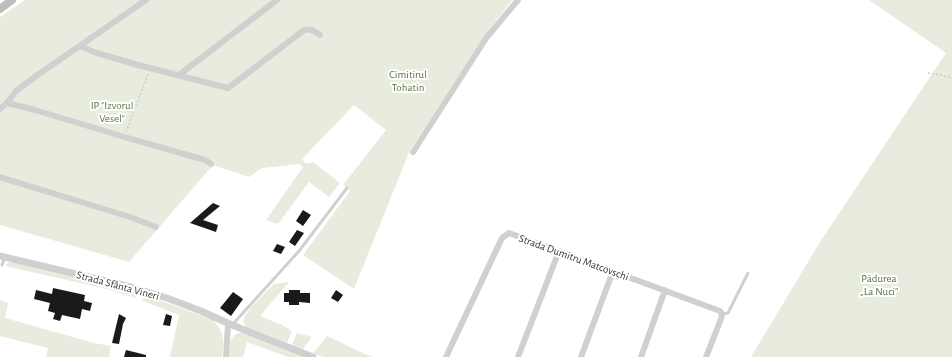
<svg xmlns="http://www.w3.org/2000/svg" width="952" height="357" viewBox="0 0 952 357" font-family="'Alegreya Sans',sans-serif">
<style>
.green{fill:#e7ecde}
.building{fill:#1a1a1a}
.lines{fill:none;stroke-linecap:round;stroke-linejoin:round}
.path{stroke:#cdcdcd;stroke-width:1.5;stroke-dasharray:2 2;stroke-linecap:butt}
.service{stroke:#d0d0d0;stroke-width:3}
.minor{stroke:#d0d0d0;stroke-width:6}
.tertiary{stroke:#d0d0d0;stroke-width:7}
.secondary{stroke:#bdbdbd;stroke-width:8}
.labels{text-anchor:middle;stroke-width:4;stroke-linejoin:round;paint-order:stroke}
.park-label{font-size:11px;fill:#59723d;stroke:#fff}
.street-label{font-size:11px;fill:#333;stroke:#fff}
</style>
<rect width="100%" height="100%" fill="#fff"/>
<path class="green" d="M25,0H512L489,30L410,150L354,289L303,255L350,191L343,185L386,130L354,105L302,159L306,164L313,162L340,183L329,197L309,182L278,224L266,220L303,167L299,164L262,168L249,177L213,165L129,262L0,225V17Z
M869,0H952V357H751L820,242L946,53Z
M11,261L135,292L136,298L107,289L5,266L8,263Z
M289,282L260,316L282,325L292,331L287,343L246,327L243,321L245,316L251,307L274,284Z
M148,296L213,320C225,334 224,339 222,357H170L179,315L141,300L145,297Z
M0,300L8,303L5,318L94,343L111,346L109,357H46L48,348L0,336Z
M238,333H245L305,357H288L247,342L244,355L242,357H229C230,347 228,338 238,333Z
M297,333L312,337L303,349L292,345Z
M327,336L367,355L373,357H323L313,353Z"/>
<path class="building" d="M213,203L220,206L203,220L218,225L216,232L190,223Z
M303,210L311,215L303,226L296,221Z
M297,230L304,233L295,246L289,242Z
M277,244L285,247L281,254L273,251Z
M53,288L85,295L84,301L92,303L90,311L82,309L80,319L62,315L60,321L53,319L55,313L48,311L50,303L34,299L36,290L52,294Z
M289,290H300V293H310V303L299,302V305H289V302H284V293H289Z
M336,290L343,295L338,302L331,298Z
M233,292L243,299L231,316L220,308Z
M119,314L126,318L123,324L119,344L112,343Z
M166,314L172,316L170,326L163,325Z
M126,350L146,355V357H124Z"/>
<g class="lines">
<path class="path" d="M928,73L941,75L952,78
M126,132L148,74"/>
<path class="service" d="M2,265L5,257
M722,314L728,313L748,273
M233,324L299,251L347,188"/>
<path class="minor" d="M80,46L94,52L138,65L228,88L304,30C311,28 314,31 320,35
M179,75L277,0
M7,103L35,110L121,136L205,160L211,164
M0,109L7,103L16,91L36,76L146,0
M413,152L487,37L518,0
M0,177L133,218L156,227
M226,357L228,324
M446,357L502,238L509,233L720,311L722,314L721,319L706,357
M518,357L559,251
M581,357L613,271
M641,357L665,290"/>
<path class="tertiary" d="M0,256L131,287L167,298L201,311L232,325L313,357"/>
<path class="secondary" d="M0,9L12,0"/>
</g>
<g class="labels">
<g class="park-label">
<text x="408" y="78">Cimitirul<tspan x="408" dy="13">Tohatin</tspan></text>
<text x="112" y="109">IP "Izvorul<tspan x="112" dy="13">Vesel"</tspan></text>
<text x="879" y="282">Pădurea<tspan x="879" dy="13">„La Nuci”</tspan></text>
</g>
<g class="street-label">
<text transform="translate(574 257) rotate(20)" y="4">Strada Dumitru Matcovschi</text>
<text transform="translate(118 285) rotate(15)" y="4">Strada Sfânta Vineri</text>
</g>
</g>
</svg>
